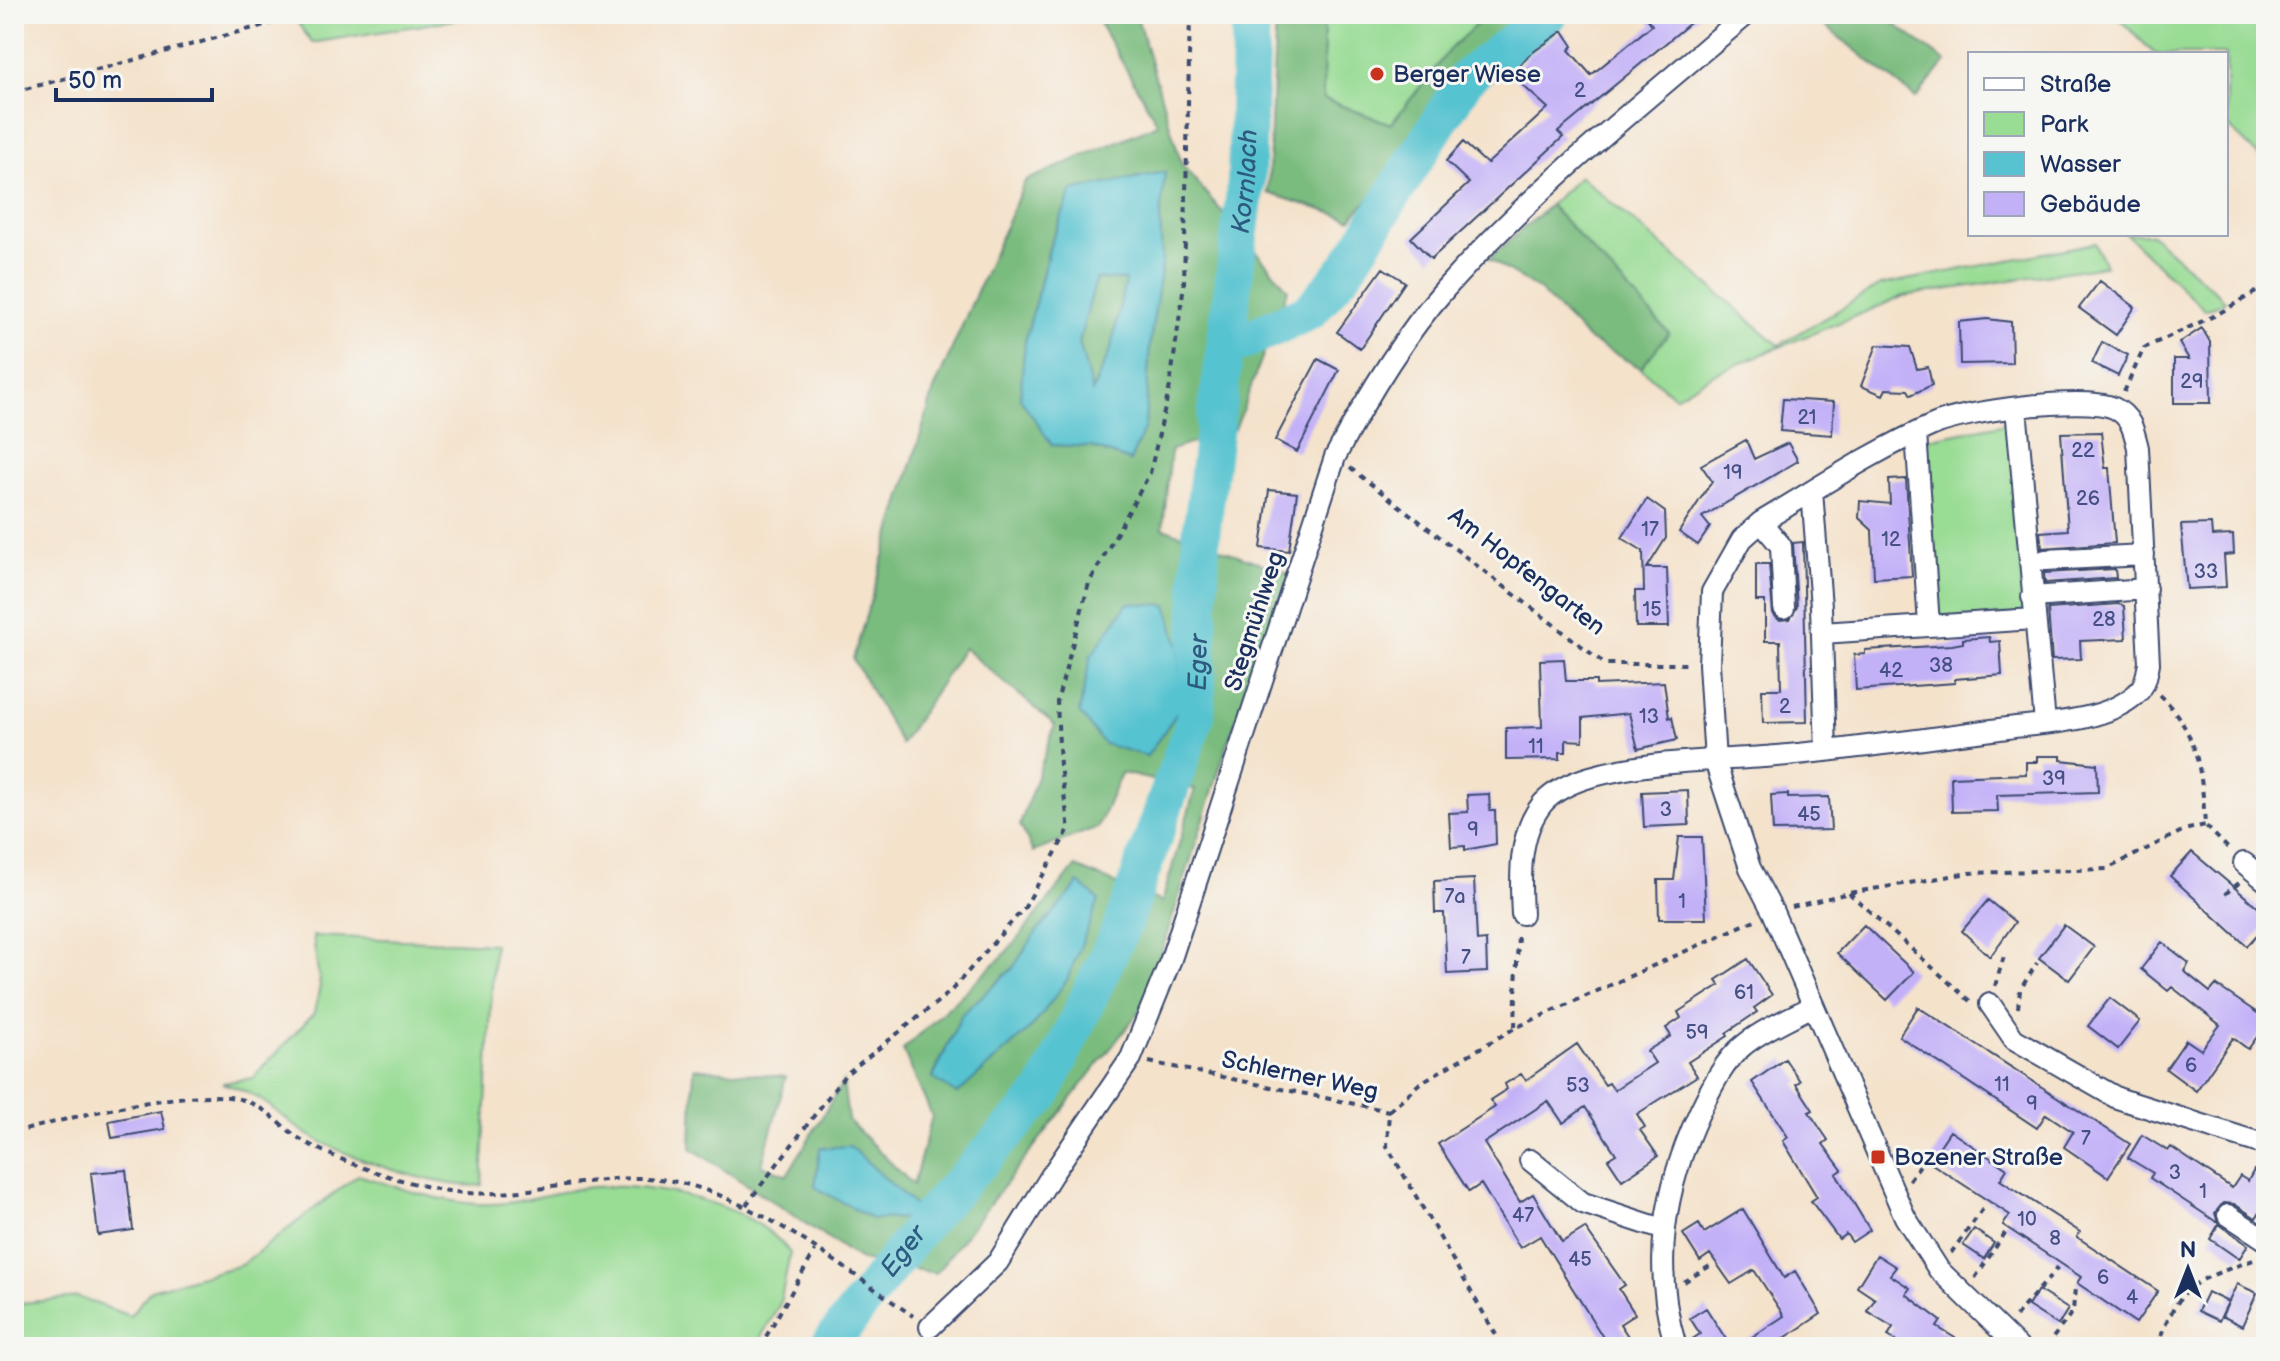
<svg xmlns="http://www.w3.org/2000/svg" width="2280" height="1361" viewBox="0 0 2280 1361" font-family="'Balsamiq Sans',sans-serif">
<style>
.green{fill:#99dc94;stroke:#5a8679;stroke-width:2}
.forest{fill:#7abc7e;stroke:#4a766e;stroke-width:2;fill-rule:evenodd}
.water{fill:#57c3d0;stroke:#397997;stroke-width:2;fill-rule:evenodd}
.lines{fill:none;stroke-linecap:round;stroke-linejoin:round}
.river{stroke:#57c3d0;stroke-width:38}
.building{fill:#c3b1f8}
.minor-casing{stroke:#3c4a6e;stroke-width:24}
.path{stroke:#3c4a6e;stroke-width:4;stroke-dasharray:6 6;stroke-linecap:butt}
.minor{stroke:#fff;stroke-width:20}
.poi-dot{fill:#c8321e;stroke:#f6f6f2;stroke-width:3}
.labels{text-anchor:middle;stroke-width:6;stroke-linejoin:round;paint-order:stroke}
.number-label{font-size:20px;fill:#455084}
.poi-label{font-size:24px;fill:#1b2f5e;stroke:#f6f6f2;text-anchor:start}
.street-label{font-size:24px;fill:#1b2f5e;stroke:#f6f6f2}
.water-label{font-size:26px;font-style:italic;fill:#2d5b80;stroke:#f6f6f2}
</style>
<rect width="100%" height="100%" fill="#f6f6f2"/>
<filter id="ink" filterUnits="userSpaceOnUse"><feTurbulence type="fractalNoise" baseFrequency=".0125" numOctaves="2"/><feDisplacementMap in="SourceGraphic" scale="16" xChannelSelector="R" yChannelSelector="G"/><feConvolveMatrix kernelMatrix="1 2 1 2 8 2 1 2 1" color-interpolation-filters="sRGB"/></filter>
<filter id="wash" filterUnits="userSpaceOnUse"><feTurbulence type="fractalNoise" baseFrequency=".006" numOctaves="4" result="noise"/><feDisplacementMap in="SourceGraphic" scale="32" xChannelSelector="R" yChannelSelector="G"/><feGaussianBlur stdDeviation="1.8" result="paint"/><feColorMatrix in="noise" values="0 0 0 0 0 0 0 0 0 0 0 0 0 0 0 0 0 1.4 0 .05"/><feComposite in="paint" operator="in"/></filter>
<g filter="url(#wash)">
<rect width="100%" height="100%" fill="#f4e2cb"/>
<path class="green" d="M355,14H490L312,43L298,23Z
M1324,14H1488L1451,48L1391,124L1323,99Z
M2114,14H2266V163L2226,124V54H2155Z
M1580,176L1779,345L1881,285L2095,243L2105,266L1904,296L1714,374L1675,397L1641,368L1669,333L1550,205Z
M2126,234H2151L2226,301L2205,310Z
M2012,422L2026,614L1937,620L1922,440Z
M313,936L494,944L482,1185C441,1190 336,1155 301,1130C269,1107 263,1095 222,1083L253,1078L314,1013L320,986Z
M358,1175C396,1187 436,1201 477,1204C515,1207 555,1190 592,1187C651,1183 753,1202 790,1253L780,1304L755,1347H14V1304L78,1297L130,1316L151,1290L241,1265Z"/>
<path class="forest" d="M1094,14H1136L1182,165L1288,289L1235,429L1171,450L1163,528L1290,574L1229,739L1145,1004L936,1273L861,1260L691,1148L694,1068L786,1077L762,1165L787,1175L843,1082L848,1120L913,1185L932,1116L903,1050L1007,952L1075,867L1162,902L1195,789L1121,773L1098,827L1033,852L1020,825L1055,725L964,648L901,744L853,659L934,390L1025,181L1158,124ZM1164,172L1160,218L1162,264L1130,461L1091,447L1025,342L1050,245L1072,191ZM1013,968L994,1058L957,1094L933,1077L962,1014Z
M1276,14H1324L1323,99L1391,124L1451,48L1488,14H1558L1472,81L1351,219L1268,193Z
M1810,14H1881L1946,62L1916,98Z
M1550,205L1669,333L1641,368L1589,340L1539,290L1489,259Z
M1096,279H1126L1111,349L1091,393L1079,342Z"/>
<path class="water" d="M1165,172L1160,218L1162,264L1150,342L1145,427L1130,461L1092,447L1052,445L1020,398L1025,342L1050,245L1072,191ZM1096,279L1125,280L1111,349L1092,392L1079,342Z
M1128,603L1167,605L1179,647V710L1147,756L1104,744L1079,712L1091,656Z
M1079,883L1099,900L1067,980L1033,1026L957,1094L933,1078L962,1014L1013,968L1035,934Z
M850,1146L928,1218L872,1219L815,1187L820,1148Z"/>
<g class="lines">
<g class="river">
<path d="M1226,349L1310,311L1347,268L1467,77L1549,14"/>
<path id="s1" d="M828,1347L928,1218L1043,1094L1123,924L1196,715L1201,535L1246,183L1251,14"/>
</g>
</g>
<g id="blocks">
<path class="building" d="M1644,14H1701L1558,132L1563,137L1431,259L1411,238L1469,183L1446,161L1463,142L1487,164L1548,108L1511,75L1529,55L1563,31L1573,46L1569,50L1591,75L1652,25Z
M1383,268L1405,282L1360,349L1337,332Z
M2100,281L2135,307L2116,335L2079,308Z
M1987,319L2011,322L2012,363L1960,364L1959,322Z
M2202,328L2210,342L2211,403H2174V359H2189L2179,343Z
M2102,342L2128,355L2118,376L2092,363Z
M1877,345L1910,347L1917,369L1928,367L1932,385L1911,395L1908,390L1886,389L1883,395L1861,386Z
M1318,359L1339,370L1297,452L1275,440Z
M1783,399L1834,402L1832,435L1780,431Z
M2101,432L2105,468H2109L2115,543L2042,548L2040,532L2068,530L2061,433Z
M1746,440L1754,459L1788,443L1798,461L1702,517L1710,527L1698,545L1679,532L1712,481L1701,465Z
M1906,479L1912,576L1874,578L1872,530L1859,518L1860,501L1890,504L1889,480Z
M1269,490L1297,493L1289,551L1261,548Z
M1647,499L1665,512L1666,538L1647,568H1667L1669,627H1636L1635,591H1644L1643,551L1622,538Z
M2211,524L2212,536L2233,535L2234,554L2224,555L2226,587L2187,589L2181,525Z
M1803,542L1807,722L1763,723L1762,689H1781L1780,641H1765V601H1756V564H1769L1773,614L1779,620L1790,619L1797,607L1793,543Z
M2115,569L2116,578L2045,583L2044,573Z
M2118,604L2124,606L2126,639L2080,641L2081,659L2052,660L2048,609Z
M1989,637L1990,642L2000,641L2002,675L1955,679V683L1856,690L1854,655L1865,654V650L1952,645L1963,643V639Z
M1564,659L1566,681H1596V685L1664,682L1669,718L1672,717L1677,740L1638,749L1629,713L1583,718V741L1566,740V752H1560V759L1506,760V728L1542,727L1540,660Z
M2037,756H2061V760L2097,764L2098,792L1997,795L1998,811L1952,812L1951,777L2026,774V762H2037Z
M1688,790L1689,825L1644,827L1642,792Z
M1489,794L1490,811H1495L1496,844L1465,850V846L1451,847L1449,813L1468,812L1467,795Z
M1788,794V798L1829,797L1831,830L1773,831L1771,795Z
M1679,837H1702L1706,919H1659L1658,880H1674Z
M2192,852L2266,914V925L2247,946L2170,876Z
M1474,879L1477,941L1486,940L1487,972L1447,974L1444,913H1435L1434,881Z
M1988,900L2015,922L1990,957L1962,931Z
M1864,925L1914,972L1887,1000L1837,953Z
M2064,925L2094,947L2069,980L2039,958Z
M2162,942L2189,963L2184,971L2210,992L2216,985L2266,1019V1025L2248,1049L2233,1038L2196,1091L2166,1069L2186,1040L2201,1050L2220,1025L2172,987L2168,991L2141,969Z
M1748,959L1772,995L1754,1008L1757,1012L1726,1033L1728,1036L1688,1062L1697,1076L1637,1114L1645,1127L1640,1130L1658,1156L1622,1180L1608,1159L1616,1154L1585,1107L1563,1123L1548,1101L1484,1143L1520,1202L1533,1194L1562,1242L1585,1228L1625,1285L1619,1289L1635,1314L1620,1324L1635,1347H1609L1540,1236L1520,1248L1481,1184L1469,1192L1438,1144L1495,1107L1490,1100L1507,1089L1505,1084L1521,1074L1526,1080L1577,1044L1605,1085L1609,1083L1614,1090L1655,1063L1647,1051L1671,1036L1666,1028L1681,1018L1678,1012L1720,985L1716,980Z
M2110,998L2140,1021L2118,1049L2088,1026Z
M1918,1007L2130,1144L2108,1177L2064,1147L2073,1132L2046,1114L2037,1128L1899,1036Z
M1785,1059L1800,1081L1796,1084L1813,1110L1809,1112L1828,1140L1823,1144L1842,1170L1836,1174L1870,1230L1852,1242L1846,1234L1839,1239L1811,1201L1817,1197L1783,1141L1788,1137L1752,1082Z
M161,1111L165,1129L112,1138L109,1121Z
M1950,1131L2007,1169L2000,1180L2080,1232L2077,1237L2158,1291L2136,1323L2077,1283L2081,1277L2003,1225L2010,1215L1929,1162Z
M2142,1135L2168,1151L2171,1147L2232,1188L2240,1176L2248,1181L2254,1170L2266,1178V1202L2256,1218L2234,1204L2223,1203L2215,1213L2218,1223L2150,1178L2153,1173L2128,1158Z
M126,1170L133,1230L98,1235L91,1173Z
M1743,1209L1784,1278L1795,1271L1821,1314L1771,1347H1737L1784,1316L1754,1270L1731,1284L1710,1254L1700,1261L1683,1234L1699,1224L1704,1233Z
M2219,1224L2248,1245L2239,1259L2210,1239Z
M1974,1229L1994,1243L1984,1259L1963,1245Z
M1877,1255L1896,1267L1890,1275L1910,1288L1906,1294L1941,1321L1937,1327L1970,1347H1906L1888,1336L1893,1327L1867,1311L1875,1299L1857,1287Z
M2237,1284L2257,1293L2242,1326L2222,1316Z
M2038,1290L2068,1309L2058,1325L2028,1306Z
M2207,1292L2228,1302L2219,1321L2198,1311Z
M1706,1308L1731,1347H1689L1688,1342L1700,1334L1690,1318Z"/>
</g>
</g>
<g filter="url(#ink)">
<use href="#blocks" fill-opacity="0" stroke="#3c4a6e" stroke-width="2"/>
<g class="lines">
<g class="minor-casing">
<path id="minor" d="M2016,408L2045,723
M1916,433L1929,625
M1812,491L1821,607L1826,751
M1761,522L1781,546L1784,608
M2045,560L2144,555
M2032,597L2146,589
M1822,633L2034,619
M2244,863L2266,881
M1522,914C1520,878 1518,833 1543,803C1556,789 1573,782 1590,777C1650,760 1716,761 1777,756C1854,749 1931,738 2007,728C2046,723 2104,722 2135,695C2145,687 2147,675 2149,663L2138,448C2134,431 2131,416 2114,408C2084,395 1964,411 1933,425C1873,451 1817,489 1761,522L1742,539L1712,592L1709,664L1715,761L1750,868L1773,912L1905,1217L1939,1270L2018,1347
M1990,1004L2014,1039L2117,1098L2266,1145
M1530,1160L1583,1203L1662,1229
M2228,1215L2266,1240
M930,1327L998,1262L1051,1176L1131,1058L1171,959L1335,457C1366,398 1401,339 1445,289C1535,188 1644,101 1747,14
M1676,1347C1651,1265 1664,1188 1700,1111C1710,1090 1725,1059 1744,1045C1764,1029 1790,1018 1813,1006"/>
</g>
<path class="path" d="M14,92L306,14
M2124,392L2144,348L2216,315L2266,286
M1350,468L1605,664H1691
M2159,695C2199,732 2202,774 2205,825L2230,850
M1849,893L1972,1003
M2225,894L2239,883
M1792,907L1849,893L1969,873L2107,869L2184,830L2205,825
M1995,986L2005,953
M2018,1008L2020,990L2037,963
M1515,1027L1518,932
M1149,1062L1389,1111L1387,1146L1503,1347
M1389,1111L1420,1083L1515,1028L1757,919
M14,1133C64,1119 199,1083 246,1101C268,1109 281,1126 300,1139C336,1161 401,1182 442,1190C505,1202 572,1179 635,1178C730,1175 837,1264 913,1316
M1909,1180L1929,1153
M746,1205L845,1075L950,992L1025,907L1069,829L1060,766L1057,702L1089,583L1150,473L1170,386L1184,284L1190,14
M1951,1253L1985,1206
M1975,1278L2005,1233
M1684,1282L1713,1264
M2016,1317C2029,1298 2045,1285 2058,1267
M760,1347L815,1251
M2046,1347L2073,1311L2075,1288
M2156,1347C2183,1280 2191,1283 2256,1259"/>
<use href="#minor" class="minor"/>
</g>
</g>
<g class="poi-dot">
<circle cx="1377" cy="74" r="8"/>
<rect x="1870" y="1149" width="16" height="16" rx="4"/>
</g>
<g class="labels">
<g class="number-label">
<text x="1580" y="97">2</text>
<text x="2192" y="388">29</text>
<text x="1807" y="424">21</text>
<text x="2083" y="457">22</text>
<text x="1733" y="479">19</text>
<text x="2088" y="505">26</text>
<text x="1650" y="536">17</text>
<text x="1891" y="546">12</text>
<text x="2206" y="578">33</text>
<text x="1652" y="616">15</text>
<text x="2104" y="626">28</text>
<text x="1941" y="672">38</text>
<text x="1891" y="677">42</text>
<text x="1785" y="713">2</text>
<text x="1649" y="723">13</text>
<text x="1536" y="753">11</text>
<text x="2054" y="785">39</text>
<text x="1666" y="816">3</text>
<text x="1809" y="821">45</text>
<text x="1473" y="836">9</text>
<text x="1455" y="903">7a</text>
<text x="1682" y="908">1</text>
<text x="1466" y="964">7</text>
<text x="1744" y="999">61</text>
<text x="1697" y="1039">59</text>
<text x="2191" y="1072">6</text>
<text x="2002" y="1091">11</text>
<text x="1578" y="1092">53</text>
<text x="2032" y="1110">9</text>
<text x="2086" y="1145">7</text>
<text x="2175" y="1179">3</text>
<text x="2203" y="1198">1</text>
<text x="1523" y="1222">47</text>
<text x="2027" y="1226">10</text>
<text x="2055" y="1245">8</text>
<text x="1580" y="1266">45</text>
<text x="2103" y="1284">6</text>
<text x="2132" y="1304">4</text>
</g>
<g class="poi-label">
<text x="1393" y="82">Berger Wiese</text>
<text x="1894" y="1165">Bozener Straße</text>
</g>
<g class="street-label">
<text transform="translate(1527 571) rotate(38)" y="8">Am Hopfengarten</text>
<text transform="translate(1254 621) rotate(-72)" y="8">Stegmühlweg</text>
<text transform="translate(1300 1075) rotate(12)" y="8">Schlerner Weg</text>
</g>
<g class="water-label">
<text dy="9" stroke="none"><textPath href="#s1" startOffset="1278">Kornlach</textPath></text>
<text dy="9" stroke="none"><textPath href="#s1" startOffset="794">Eger</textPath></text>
<text dy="9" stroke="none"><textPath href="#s1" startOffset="122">Eger</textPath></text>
</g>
</g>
<rect width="2280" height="1361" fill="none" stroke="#f6f6f2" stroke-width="48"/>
<rect x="1968" y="52" width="260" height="184" fill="#f6f6f2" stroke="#9ea6b7" stroke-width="2"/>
<rect x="1984" y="78" width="40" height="12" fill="#ffffff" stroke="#9ea6b7" stroke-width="2"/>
<text x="2040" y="92" font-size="24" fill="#1b2f5e">Straße</text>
<rect x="1984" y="112" width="40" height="24" fill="#99dc94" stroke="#9ea6b7" stroke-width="2"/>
<text x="2040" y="132" font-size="24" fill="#1b2f5e">Park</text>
<rect x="1984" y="152" width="40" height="24" fill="#57c3d0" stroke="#9ea6b7" stroke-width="2"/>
<text x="2040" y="172" font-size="24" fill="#1b2f5e">Wasser</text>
<rect x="1984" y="192" width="40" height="24" fill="#c3b1f8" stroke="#9ea6b7" stroke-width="2"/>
<text x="2040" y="212" font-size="24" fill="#1b2f5e">Gebäude</text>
<g transform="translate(2188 1269)" stroke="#f6f6f2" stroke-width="6" paint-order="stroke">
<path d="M0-6L14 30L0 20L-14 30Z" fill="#1b2f5e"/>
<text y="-12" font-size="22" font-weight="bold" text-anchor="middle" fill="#1b2f5e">N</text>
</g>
<path d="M56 88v12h156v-12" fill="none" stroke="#1b2f5e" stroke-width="4"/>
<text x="68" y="88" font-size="24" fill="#1b2f5e" stroke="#f6f6f2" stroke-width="6" paint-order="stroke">50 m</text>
</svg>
